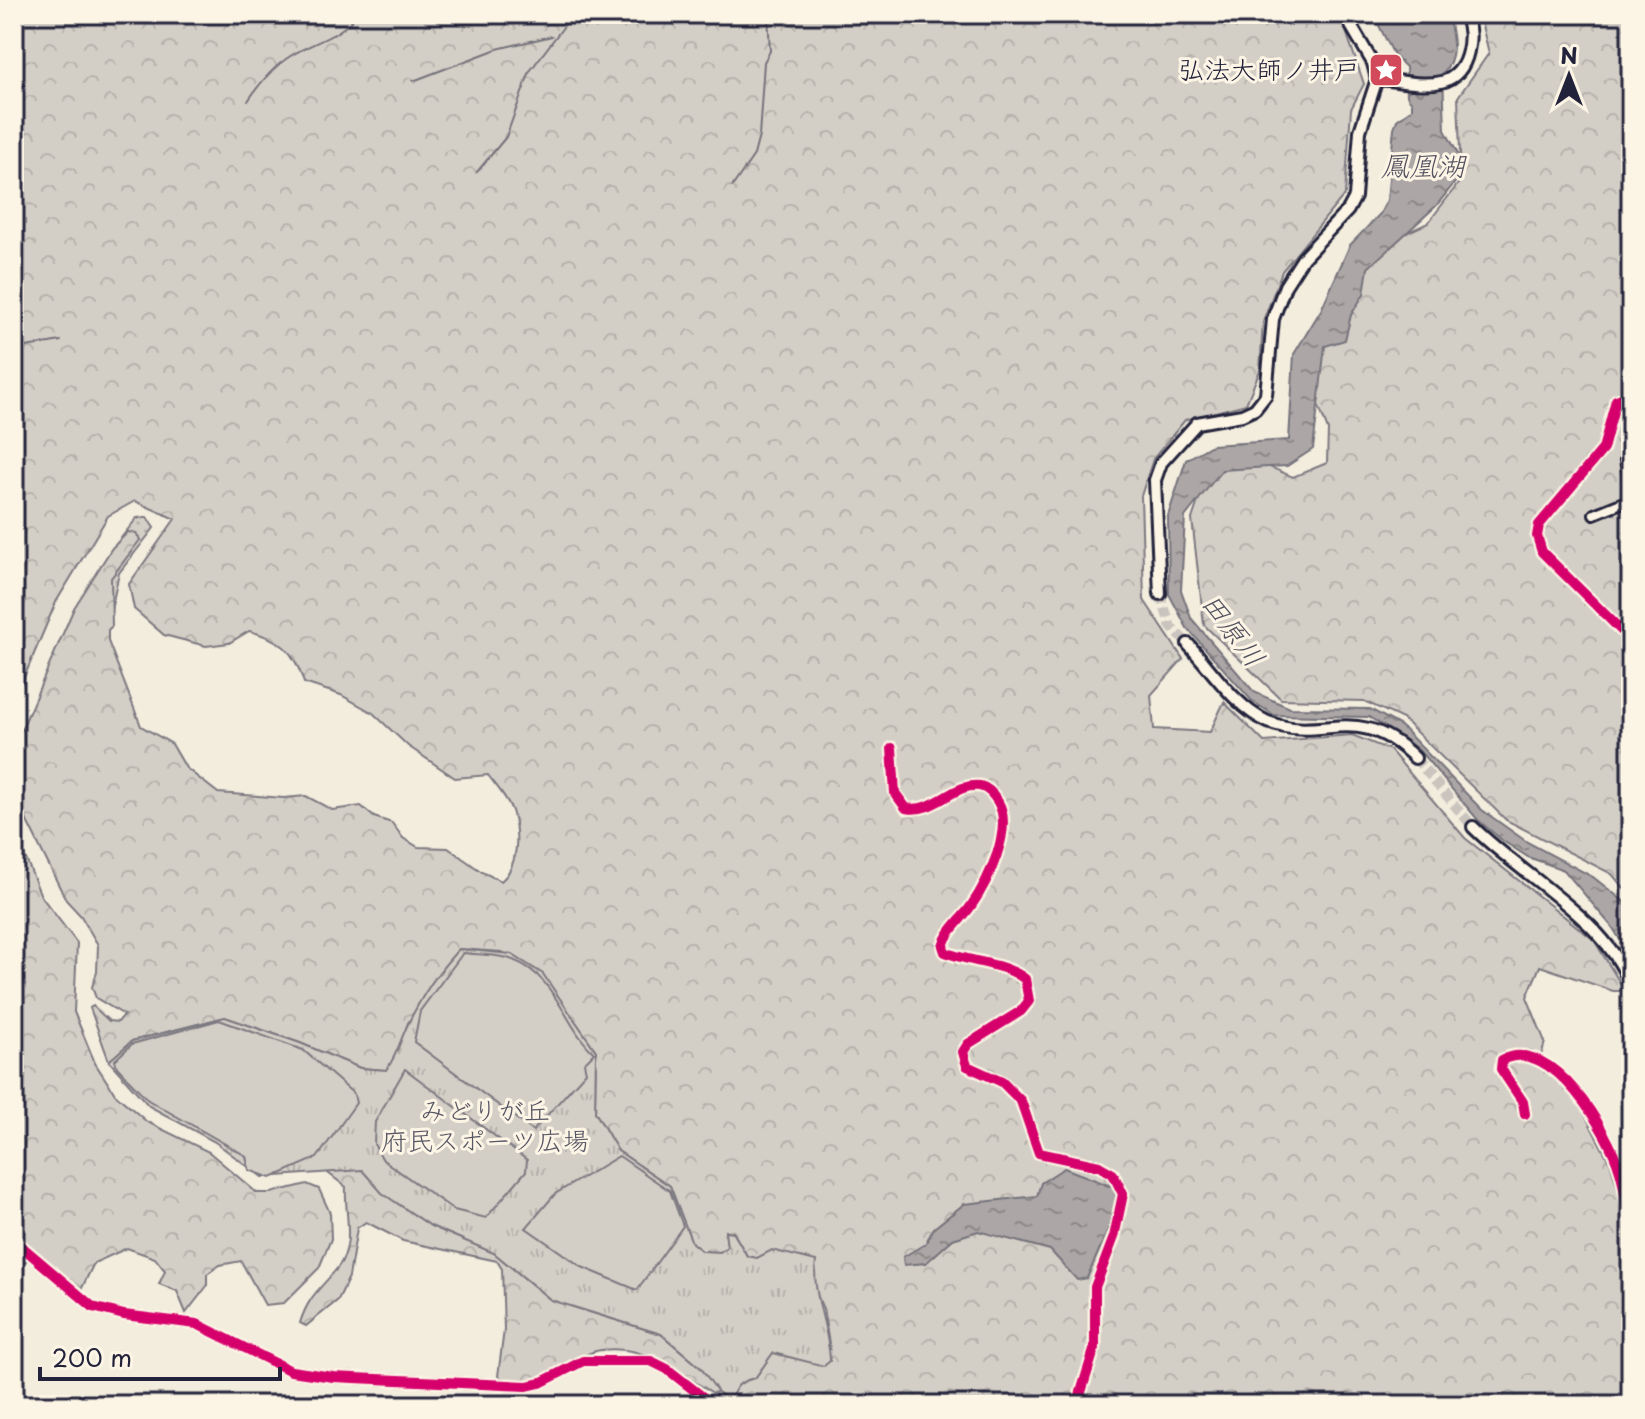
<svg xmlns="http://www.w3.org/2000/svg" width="1645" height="1419" viewBox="0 0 1645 1419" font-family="'Playpen Sans','Klee One',sans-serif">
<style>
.grass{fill:url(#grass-dots);stroke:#7b7880;stroke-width:2}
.forest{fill:url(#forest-crowns);stroke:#7b7880;stroke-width:2}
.park{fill:url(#park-tufts);stroke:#7b7880;stroke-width:2}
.pitch{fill:#d4cfc6;stroke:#7b7880;stroke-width:2}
.water{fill:url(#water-ripples);stroke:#75727b;stroke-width:2}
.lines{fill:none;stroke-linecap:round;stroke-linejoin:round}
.stream{stroke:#75727b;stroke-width:2}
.major-tunnel{stroke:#c9c4bd;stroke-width:10;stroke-dasharray:10 5;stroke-linecap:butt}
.minor-casing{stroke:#22223b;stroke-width:14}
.major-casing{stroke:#22223b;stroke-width:16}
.minor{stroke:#fcf5e5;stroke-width:8}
.major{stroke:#fcf5e5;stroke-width:10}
.cycleway-casing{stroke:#fcf5e5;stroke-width:15}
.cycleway{stroke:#d6006c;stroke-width:10}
.labels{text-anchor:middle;stroke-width:6;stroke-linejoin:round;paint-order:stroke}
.poi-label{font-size:26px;fill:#22223b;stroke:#fcf5e5;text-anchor:end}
.park-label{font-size:26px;fill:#575665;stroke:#fcf5e5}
.water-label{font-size:28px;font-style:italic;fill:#525160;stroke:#fcf5e5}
</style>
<defs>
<pattern id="grass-dots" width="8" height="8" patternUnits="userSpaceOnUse" patternTransform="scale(2)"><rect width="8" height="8" fill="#d4cfc6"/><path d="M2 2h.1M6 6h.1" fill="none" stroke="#b6b1ab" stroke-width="1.8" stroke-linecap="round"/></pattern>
<pattern id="forest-crowns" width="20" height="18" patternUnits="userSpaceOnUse" patternTransform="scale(2)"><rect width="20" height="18" fill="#d4cfc6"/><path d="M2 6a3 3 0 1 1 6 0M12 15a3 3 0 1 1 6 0" fill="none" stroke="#b6b1ab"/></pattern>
<pattern id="park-tufts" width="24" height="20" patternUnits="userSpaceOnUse" patternTransform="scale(2)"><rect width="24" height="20" fill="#d4cfc6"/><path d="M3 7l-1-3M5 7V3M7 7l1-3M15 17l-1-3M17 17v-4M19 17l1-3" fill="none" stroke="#b6b1ab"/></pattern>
<pattern id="water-ripples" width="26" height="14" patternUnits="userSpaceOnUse" patternTransform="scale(2)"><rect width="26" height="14" fill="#aca7a6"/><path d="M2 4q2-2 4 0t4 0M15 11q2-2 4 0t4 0" fill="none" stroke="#8c8888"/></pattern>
</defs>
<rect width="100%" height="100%" fill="#f3edde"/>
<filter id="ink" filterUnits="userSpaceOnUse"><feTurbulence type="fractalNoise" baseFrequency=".0125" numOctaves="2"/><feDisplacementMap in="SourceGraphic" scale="16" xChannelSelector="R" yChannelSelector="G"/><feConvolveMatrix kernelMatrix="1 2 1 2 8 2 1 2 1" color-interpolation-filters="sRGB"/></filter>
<g filter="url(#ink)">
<path class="grass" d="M147,517L154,528L119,573L110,615L111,578L133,549L128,532L113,548L137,518Z"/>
<path class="forest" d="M14,14H1340L1364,84L1351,109L1345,194L1282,271L1263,322L1260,370L1246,404L1185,420L1153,459L1141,496L1144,600L1183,659L1151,695L1154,729L1210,732L1224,702L1264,742L1352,735L1390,750L1465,838L1594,940L1625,991H1613L1540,966L1527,997L1545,1042L1539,1063L1573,1092L1610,1163L1631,1233V1405H731C728,1389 741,1381 755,1378L773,1352L798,1358L830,1349L823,1309L812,1283L747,1256L733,1232L725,1231L727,1247L720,1252L702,1251L692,1243L670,1186L618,1151L595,1112L596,1051L543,975L502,952L458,949L408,1023L396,1058L386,1070L360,1068L300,1043L225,1017L132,1041L109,1061L90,1008L93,1006L109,1021L118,1022L124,1015L96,998L92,987L97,972L98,945L81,916L66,900L20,807L14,789V747L74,608L112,548L128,532L136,533L140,540L111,578L112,626L108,630V641L141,726L172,744L186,768L218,793L284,798L306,796L332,810L361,806L374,817L392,823L403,838L418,847L448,848L482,872L501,881C518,867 519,835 513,814C510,801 496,786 488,775L455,778L408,746L373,713L341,695L304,683C294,650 281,639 249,631L229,643L206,646L164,635L134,609L129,584L175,519L135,501L108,516L56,602L14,701Z
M1479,14H1631V897L1612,874L1506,820L1403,719L1364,701L1281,699L1204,625L1192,519L1206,477C1245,455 1254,460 1293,477L1327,463L1328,430L1308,379L1372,249L1428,223L1461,180L1458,97L1489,53Z
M14,829L41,896L77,943L74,1012L95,1063L115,1094L147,1122L209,1152L257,1193H271L307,1184L319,1189L330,1213L331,1239L319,1268L284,1303L265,1305L241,1261L220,1265L207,1274V1286L186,1313L177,1291L159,1284L165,1271L155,1258L127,1248L94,1263L82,1288L37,1254L14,1269Z
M328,1159L362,1170L383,1193L431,1226L494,1253L551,1300L661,1334L701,1368L720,1391L713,1393C677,1372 647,1344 601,1350C571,1354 529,1398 498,1376L504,1330L502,1269L497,1261L403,1241L366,1222L357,1228L349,1277L338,1300L306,1326L300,1323C309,1294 322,1288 338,1267C356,1244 344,1212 346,1187L324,1170Z"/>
<path class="park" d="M459,949L511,954L543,974L596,1051L595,1112L618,1151L670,1186L692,1243L702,1251L720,1252L727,1247L725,1231L733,1232L747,1256L757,1258L772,1250L816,1261C811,1293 829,1326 830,1361L824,1366L773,1353L755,1378C739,1381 736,1386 730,1401L718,1392L701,1368L661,1334L551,1300L494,1253L431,1226L382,1193L362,1170L262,1177L215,1142L149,1106L109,1061L132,1041L225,1017L300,1043L360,1068L386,1070C397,1056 400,1040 408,1024C421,997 438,971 459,949Z"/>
<path class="pitch" d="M463,953C479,955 499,954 513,960C556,976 563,1024 594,1053L584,1063L586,1072L533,1131L414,1042L420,1011Z
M219,1020L303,1050L354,1094L356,1103L317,1158L271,1178L249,1170L246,1156L148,1100L117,1067L115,1060L132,1044Z
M405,1069L527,1160L526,1171L486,1218L454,1210L383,1160L374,1144L375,1122Z
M619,1156L670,1191L683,1226L637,1290L582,1267L526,1228L555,1194Z"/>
<path class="water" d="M1373,14H1448C1452,35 1459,55 1443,73L1445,130L1461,160L1456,181L1436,206L1368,268L1364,294L1351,315L1345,340L1325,346L1313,449L1287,466L1222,470L1185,517L1181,590L1191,618L1254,692L1290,708L1370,709L1401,726L1482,810L1527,842L1593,877L1631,907V958L1613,928L1564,870L1528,857L1503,841L1478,820L1418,749L1395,733L1369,717L1274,715L1252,701L1187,628L1169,594L1168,516L1186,460L1212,445L1289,440L1294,354L1321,310L1350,245L1380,214L1387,200L1394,128L1397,120L1412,109V103L1407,96L1406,67L1395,57Z
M1064,1168L1116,1188L1114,1216L1087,1278L1077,1280L1050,1250L978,1231L953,1239L926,1263L904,1265L903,1257L925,1244L934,1228L964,1204L1037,1196L1041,1183Z"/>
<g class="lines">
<path class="stream" d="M413,81L497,49L552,36
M248,101C259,84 274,66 292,55C313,42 342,36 357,14
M477,172L506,137L530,71L573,14
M732,187L754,155L759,136L764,62L770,51L768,14
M14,349L61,341"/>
<path class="major-tunnel" d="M1160,594L1171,627L1188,644
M1415,758L1473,827"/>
<g class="minor-casing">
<path id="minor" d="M1631,395L1616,400L1603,449L1539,525L1537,536L1542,552L1631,640
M1631,452L1625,460L1631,489
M1594,514L1631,499
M892,748L895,793L906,808C935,814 954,782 980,786C989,788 994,795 998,802C1014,829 987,883 971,906C962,919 947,931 943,946L945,952C971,963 1003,962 1025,979L1029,1001L1021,1011L968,1044L963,1052L967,1066L1002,1082L1021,1101L1039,1153L1099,1166L1113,1174L1123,1194L1114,1237L1095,1287V1347L1077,1405
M1525,1114L1523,1102L1501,1069L1502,1060C1552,1034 1609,1133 1620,1171C1625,1187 1626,1204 1631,1220
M14,1240L93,1307L124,1315L197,1324L291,1371L333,1377L527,1386L540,1383L583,1361H651L667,1369L713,1405"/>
</g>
<g class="major-casing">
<path id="major" d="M1377,79C1413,81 1458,98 1468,51C1471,37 1470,28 1465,14
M1160,594L1155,480L1161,463L1197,423L1242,415L1255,409L1266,395L1273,319L1285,286L1303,258L1348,210L1355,197L1360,131L1377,79L1373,63L1350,24L1348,14
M1188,644C1211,669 1236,708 1268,722C1324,744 1356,700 1415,758
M1473,827C1522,876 1605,918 1631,985"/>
</g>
<use href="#minor" class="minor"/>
<use href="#major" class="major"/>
<g class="cycleway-casing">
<path id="cycleway" d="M1631,395L1616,400L1603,449L1539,525L1537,536L1542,552L1631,640
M892,748L895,793L906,808C935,814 954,782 980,786C989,788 994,795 998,802C1014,829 987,883 971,906C962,919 947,931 943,946L945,952C971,963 1003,962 1025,979L1029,1001L1021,1011L968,1044L963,1052L967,1066L1002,1082L1021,1101L1039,1153L1099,1166L1113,1174L1123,1194L1114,1237L1095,1287V1347L1077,1405
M1525,1114L1523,1102L1501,1069L1502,1060C1552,1034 1609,1133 1620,1171C1625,1187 1626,1204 1631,1220
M14,1240L93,1307L124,1315L197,1324L291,1371L333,1377L527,1386L540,1383L583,1361H651L667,1369L713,1405"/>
</g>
<use href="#cycleway" class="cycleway"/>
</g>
</g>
<defs>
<g id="sight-square" transform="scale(1.8)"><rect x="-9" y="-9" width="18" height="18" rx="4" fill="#d1495b" stroke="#fcf5e5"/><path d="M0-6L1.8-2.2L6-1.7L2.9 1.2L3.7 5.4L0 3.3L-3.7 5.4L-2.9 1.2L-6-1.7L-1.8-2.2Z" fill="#fff"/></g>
</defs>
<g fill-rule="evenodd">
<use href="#sight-square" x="1386" y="70"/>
</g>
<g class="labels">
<g class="poi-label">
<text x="1360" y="79">弘法大師ノ井戸</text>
</g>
<g class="park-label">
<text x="485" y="1120">みどりが丘<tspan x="485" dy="30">府民スポーツ広場</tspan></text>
</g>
<g class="water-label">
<text x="1423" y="176">鳳凰湖</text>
<text transform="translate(1233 630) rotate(53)" y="10">田原川</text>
</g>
</g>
<rect width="1645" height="1419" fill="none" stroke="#fcf5e5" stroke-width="48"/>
<rect x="24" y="24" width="1597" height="1371" fill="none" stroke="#22223b" stroke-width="3" filter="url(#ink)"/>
<g transform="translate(1569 76)" stroke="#fcf5e5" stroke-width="6" paint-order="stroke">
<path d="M0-6L14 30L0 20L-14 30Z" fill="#22223b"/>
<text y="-12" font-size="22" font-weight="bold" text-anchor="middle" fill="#22223b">N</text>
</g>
<path d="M40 1367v12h240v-12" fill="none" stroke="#22223b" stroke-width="4"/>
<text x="52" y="1367" font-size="24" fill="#22223b" stroke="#fcf5e5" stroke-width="6" paint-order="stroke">200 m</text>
</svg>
